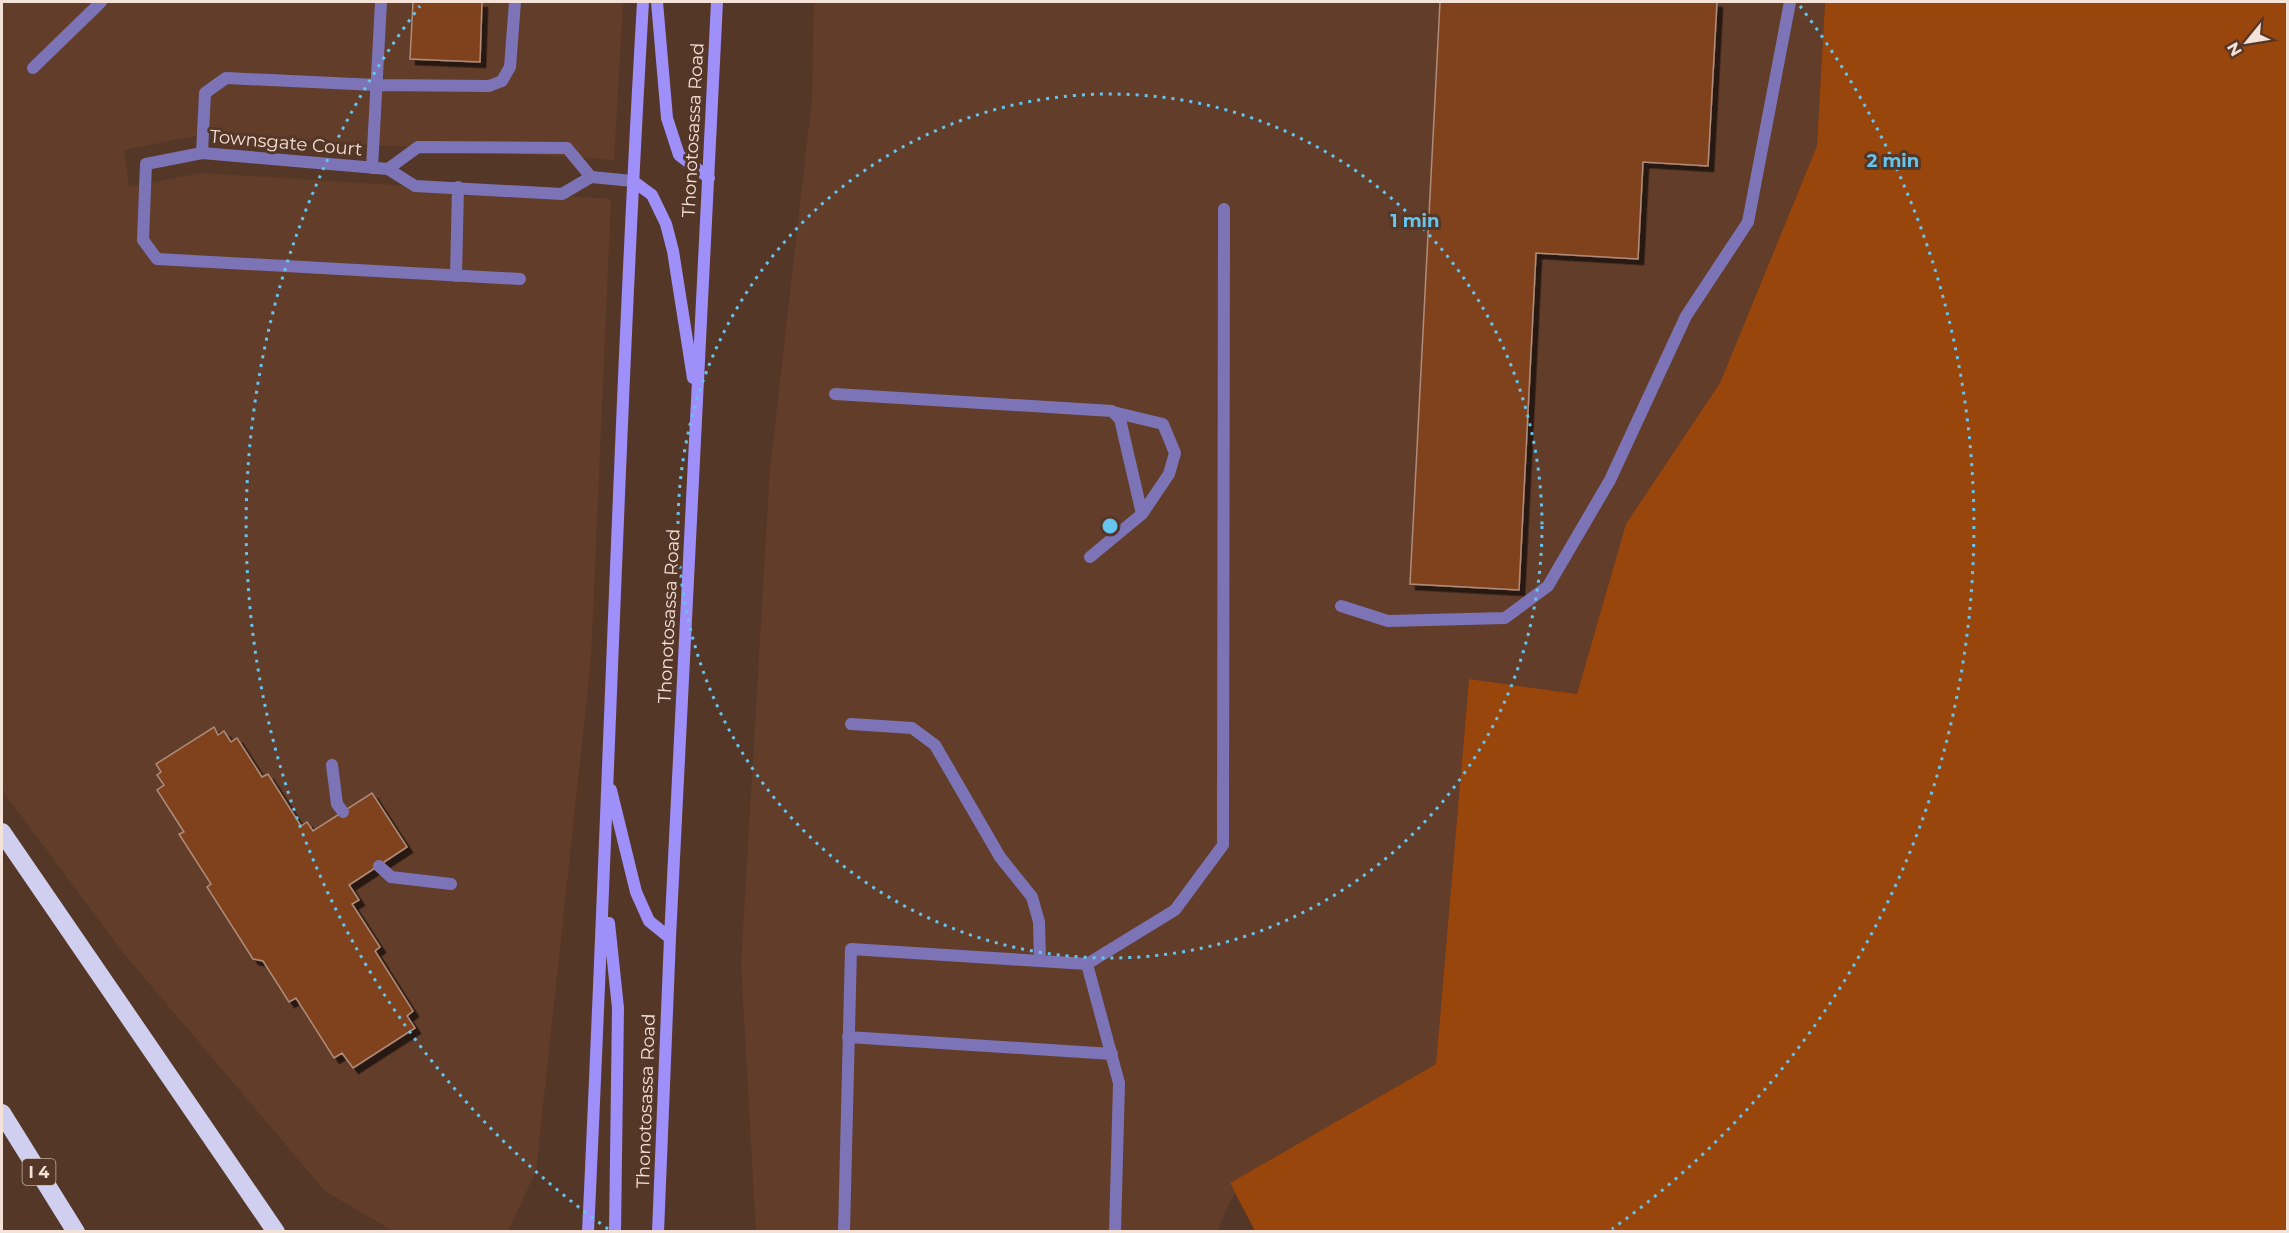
<svg xmlns="http://www.w3.org/2000/svg" width="2289" height="1233" viewBox="0 0 2289 1233" font-family="Montserrat,sans-serif">
<style>
.built{fill:#623d2a}
.green{fill:#99460c}
.building{fill:#7f421e;stroke:#af8c7a;stroke-width:1.5;filter:url(#shadow)}
.lines{fill:none;stroke-linecap:round;stroke-linejoin:round}
.service{stroke:#7c74b6;stroke-width:12}
.secondary{stroke:#9f8ff8;stroke-width:12}
.motorway{stroke:#d1cfef;stroke-width:18}
.ring{fill:none;stroke:#65c5ee;stroke-width:3;stroke-dasharray:3 6}
.labels{text-anchor:middle;stroke-width:6;stroke-linejoin:round;paint-order:stroke}
.shield{fill:#553727;stroke:#c4aea2;stroke-width:1.5}
.shield-label{font-size:16px;font-weight:bold;fill:#f4e1d7}
.street-label{font-size:18px;fill:#f4e1d7;stroke:#553727}
.centre{fill:#65c5ee;stroke:#553727;stroke-width:3}
.ring-label{font-size:18px;text-anchor:middle;font-weight:bold;fill:#65c5ee;stroke:#553727;stroke-width:6;stroke-linejoin:round;paint-order:stroke}
</style>
<defs>
<filter id="shadow"><feDropShadow dx="5.5" dy="5.5" stdDeviation="0" flood-color="#0009"/></filter>
</defs>
<rect width="100%" height="100%" fill="#553727"/>
<path class="built" d="M2,2H623L614,160L205,134L124,150L129,187L201,173L611,199L591,659L536,1171L508,1231H393L325,1191L125,955L2,790Z
M814,2H1825L1817,146L1720,383L1626,525L1577,694L1469,679L1436,1064L1230,1183L1235,1194L1225,1211L1218,1231L756,1232L741,964L770,469L812,99Z"/>
<path class="green" d="M1825,2H2287V1231H1255L1230,1183L1436,1064L1469,679L1577,694L1626,524L1720,383L1817,146Z"/>
<path class="building" d="M413,2H482L480,62L410,59Z
M1440,2H1717L1708,166L1643,162L1638,259L1536,253L1519,590L1410,584Z
M214,727L218,735L224,731L231,742L237,738L262,777L268,774L301,826L307,822L313,831L372,793L407,847L349,885L359,900L352,904L380,947L375,951L413,1011L407,1016L415,1028L353,1068L342,1053L334,1058L296,998L289,1002L263,961L253,959L207,887L211,884L179,834L184,832L157,790L164,785L157,775L161,772L156,764Z"/>
<g class="lines">
<path class="service" d="M33,68L101,2
M202,153L205,93L226,78L376,85L489,86L502,81L510,67L515,2
M372,168L381,2
M388,169L418,147L567,148L591,177
M456,276L458,187
M520,279L157,259L143,240L146,164L202,153L388,169L415,186L562,194L591,177L633,181
M835,394L1112,411L1120,419L1142,514L1090,557
M1113,412L1163,424L1175,453L1169,474L1142,514
M1341,606L1388,621L1505,618L1548,586L1610,480L1686,316L1748,222L1790,2
M851,724L912,728L935,745L1000,857L1032,897L1039,922L1040,961
M332,765L337,804L343,812
M379,866L391,877L451,884
M1087,964L1119,1083L1115,1232
M848,1037L1112,1054
M844,1232L851,949L1087,964L1175,910L1223,845L1224,209"/>
<path class="secondary" d="M657,2L667,118L679,155L709,178
M633,181L652,195L666,224L673,251L693,378
M611,790L636,892L649,921L670,938
M609,923L618,1008L615,1232
M588,1232C608,822 619,411 643,2
M658,1232L670,938L717,2"/>
<path class="motorway" d="M2,832L276,1232
M2,1113L76,1232"/>
</g>
<g class="ring">
<circle cx="1110" cy="526" r="432"/>
<path d="M608 1229A864 864 0 0 1 420 6M1800 6A864 864 0 0 1 1612 1229"/>
</g>
<g class="labels">
<rect class="shield" x="22.5" y="1159" width="33" height="26" rx="4.5"/>
<g class="shield-label">
<text x="39" y="1178">I 4</text>
</g>
<g class="street-label">
<text transform="translate(693 130) rotate(-87)" y="6">Thonotosassa Road</text>
<text transform="translate(286 143) rotate(5)" y="6">Townsgate Court</text>
<text transform="translate(669 616) rotate(-87)" y="6">Thonotosassa Road</text>
<text transform="translate(646 1101) rotate(-88)" y="6">Thonotosassa Road</text>
</g>
</g>
<circle cx="1110" cy="526" r="9" class="centre"/>
<g class="ring-label">
<text x="1893" y="167">2 min</text>
<text x="1415" y="227">1 min</text>
</g>
<rect width="2289" height="1233" fill="none" stroke="#f4e1d7" stroke-width="6"/>
<g transform="translate(2247 42) rotate(240)" stroke="#553727" stroke-width="4.5" paint-order="stroke">
<path d="M0-4.5L10 22L0 15L-10 22Z" fill="#f4e1d7"/>
<text y="-9" font-size="16" font-weight="bold" text-anchor="middle" fill="#f4e1d7">N</text>
</g>
</svg>
